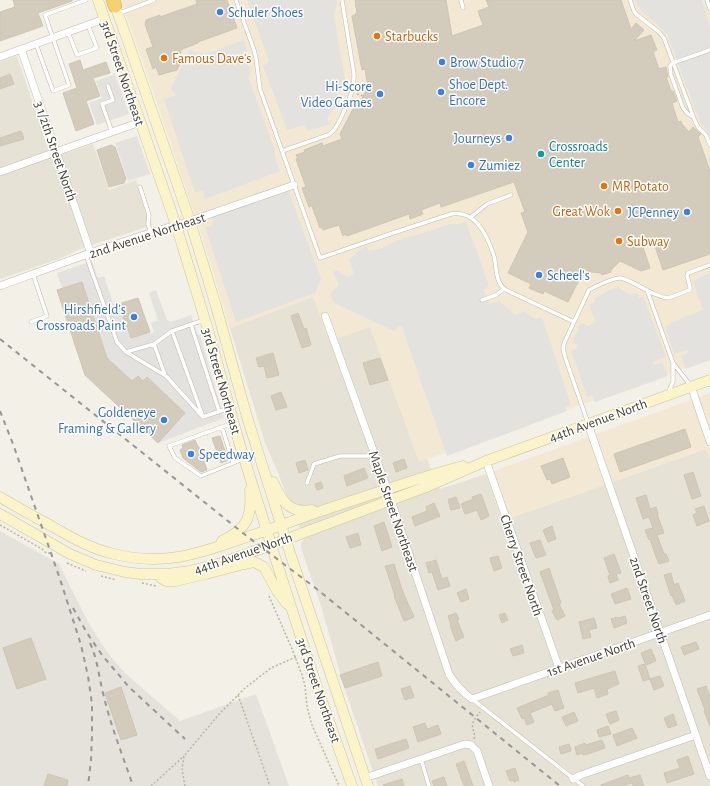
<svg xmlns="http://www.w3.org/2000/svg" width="710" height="786" viewBox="0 0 710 786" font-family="'Alegreya Sans',sans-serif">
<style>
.residential{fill:#e6e2d6}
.commercial{fill:#f3e8d4}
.industrial{fill:#e5e2dc}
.parking{fill:#e4e2df}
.building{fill:#d3ccbd;stroke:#cec5b1}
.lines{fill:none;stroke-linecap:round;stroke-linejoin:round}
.lane-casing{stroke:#c0bbad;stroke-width:4.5}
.street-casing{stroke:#c0bbad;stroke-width:8}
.secondary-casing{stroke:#d0c599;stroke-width:11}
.highway-casing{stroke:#d4a840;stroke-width:14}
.path{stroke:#beb59d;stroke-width:1.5;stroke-dasharray:2 2;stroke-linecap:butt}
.lane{stroke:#fff;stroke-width:3.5}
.street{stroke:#fff;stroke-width:7}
.secondary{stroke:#fbf3c9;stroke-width:10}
.highway{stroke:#f5d270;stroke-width:13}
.rail{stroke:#969696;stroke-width:2;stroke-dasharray:5 5;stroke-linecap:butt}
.shop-dot{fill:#3f7fe0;stroke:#fff;stroke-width:1.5}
.food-dot{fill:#e8710a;stroke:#fff;stroke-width:1.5}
.culture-dot{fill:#0f9aa8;stroke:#fff;stroke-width:1.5}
.labels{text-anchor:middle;stroke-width:3;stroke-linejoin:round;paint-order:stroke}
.shop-label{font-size:14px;fill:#366cbe;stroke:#fff;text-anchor:start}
.food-label{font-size:14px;fill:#c56008;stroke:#fff;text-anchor:start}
.street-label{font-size:14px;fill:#454137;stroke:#fff}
.culture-label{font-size:14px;fill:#0d838f;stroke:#fff;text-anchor:start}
</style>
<rect width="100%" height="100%" fill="#f3f0e7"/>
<path class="residential" d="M17,56L51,158L93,144L109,190L136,180L152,225L80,249L59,259L0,279V62Z
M313,296L370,327L440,489L486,474L502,521L706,449L710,460V786H378L344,687L321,606L301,548V543L304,539L276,468L265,443L230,328Z"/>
<path class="commercial" d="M121,0H710V359L419,462L370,327L329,341L313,297L230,328L202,236L152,88Z
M710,393V460L706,449L502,521L486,474Z"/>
<path class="industrial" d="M0,531L59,564L88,622L107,652L125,673L180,721L256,694L289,786H0Z"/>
<path class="parking" d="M247,0H337L334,16L345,81L336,90L338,102L327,119L330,124L308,131L304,125L287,130L263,66L269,61Z
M635,0H702L710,26V135L700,122L667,34L662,29L643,12L637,5Z
M244,40L250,63L248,65L250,70L249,79L274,148L275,157L280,171L205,199L203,190L195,193L164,99L176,95L171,89L189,50L205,54Z
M115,74L129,114L97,125L89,103L102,98L96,81Z
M137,136L150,174L128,181L115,143Z
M288,189L321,279L315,293L236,322L205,227L213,226L212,217Z
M466,221L489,286L483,290L490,304L499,301L515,315L524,311L535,319L542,317L571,405L566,407L567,411L447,456L402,327L399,326L394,331L334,303L330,294L339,285L333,272L337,270L347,277L354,274L349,260L362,248L367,246L369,251L382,248L398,240L420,234L450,224H459Z
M92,261L98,278L104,276L114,306L119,304L131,338L150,332L151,334L154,332L151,323L158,320L149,293L156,290L167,320L171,322L191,315L198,335H200L224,418L158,443L185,413L147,377L143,381L137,376L132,381L107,358L82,282L62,288L57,273Z
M710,273V360L686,369L681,356L688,353L687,350L674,354L665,326L670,325V323L703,310L692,281Z
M618,287L630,295L637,293L639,298L643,296L666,357L653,362L655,365L662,362L668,376L595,402L592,395L587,397L571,350L577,348L578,345L572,342L581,323L588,326L596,322L589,305L595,302L594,298L599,296L609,290Z"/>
<path class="building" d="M13,0H72V1L38,13L43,26L0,41V12L15,7Z
M196,0H227L237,28L198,42V43L180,50L181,53L172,56L182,60L177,70L159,75L156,67L153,69L146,49L153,47L145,24L146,21V20L160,15V17L197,4Z
M355,0H446L452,36L483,25L478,11L489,7L486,0H621L631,29L636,23L644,30L634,41L651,35L657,50L653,52L659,69L666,67L668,77H666L671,91H673L677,101L672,103L678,122L681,121L682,124L689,132L693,127L701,134L698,137L710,171V254L663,270L654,243L643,247L650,268L641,271L620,261L611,270V272L602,275L601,273L591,272L584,270L568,302L544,291L543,294L529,288L531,284L508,273L528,232L521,213L525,212L514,182L441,207L440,203L421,210L423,214L410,219L409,214L347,236L346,234L343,236L339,225L323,230L322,227L320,228L312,206L309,207L302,188L306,187L296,159L298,158L296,155L305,152L304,150L322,143L323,146L342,139L340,134L353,109L358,107L368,86L365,69L362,70L352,16L355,15V14L357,13Z
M80,60L83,70L106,62L110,73L93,78L100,96L86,101L94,124L76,131L63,93L77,88L69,64Z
M10,74L14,84L0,89V78Z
M21,131L24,139L0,146V138Z
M111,145L115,147L126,179L124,183L109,187L97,150Z
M82,282L107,358L132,381L138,376L143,381L147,377L185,413L158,443L85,375L57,290Z
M138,298L150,332L131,338L119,304Z
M298,313L304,329L306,328L311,345L302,348L291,316Z
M273,353L279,375L267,378L264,366L259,367L256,358Z
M380,358L388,380L370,385L363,363Z
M281,392L287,407L276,410L271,396Z
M685,429L691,447L620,472L614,454Z
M220,436L228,460L221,463L212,438Z
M195,440L198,447H199L207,470L201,472L183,458L180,450L183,448L182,445Z
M563,458L570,477L552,484L550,479L547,480L541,466Z
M404,459L407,468L396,472L393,463Z
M305,460L308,470L299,473L296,463Z
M364,468L368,478L347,486L344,476Z
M693,472L701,496L692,499L684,475Z
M321,482L323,488L317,490L315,484Z
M481,494L489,516L481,520L477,510L465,514L461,504L473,499L472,497Z
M646,495L650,509L656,507L658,514H657L664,533L657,535L664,554H666L669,561L659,564L655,554L650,539L649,540L645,530L653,528L649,517L643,519L636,498Z
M456,497L460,508L451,510L448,500Z
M434,503L440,516L415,526L412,517L427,511L426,507Z
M704,506L709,521L697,526L693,515L697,513L695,509Z
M384,522L392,547L382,551L374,526Z
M552,526L556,539L548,542L543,530Z
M358,533L361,545L350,548L346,537Z
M540,540L546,555L536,558L530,543Z
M614,554L621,573L616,574L618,580L610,583L608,576L610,575L604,558Z
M498,556L502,568L494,571L490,558Z
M436,560L442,579L447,577L450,586L438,590L432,572L429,573L426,563Z
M394,564L402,590L414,617L404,621L394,596H395L385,566Z
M549,568L561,603L559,604L565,616L557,620L552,611L554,610L540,572Z
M671,573L674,585L678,583L685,601L676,605L672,595L671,596L664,575Z
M627,588L631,599L615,604L611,594Z
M466,589L469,599L461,602L457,593Z
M456,613L459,619L457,620L464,637L456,641L450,625H451L448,616Z
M505,613L508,620L502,623L499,615Z
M625,616L627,623L614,628L611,619L617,617L618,618Z
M594,618L597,628L589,630L591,637L583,639L579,622Z
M31,638L46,679L17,689L3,648Z
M696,642L699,649L684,655L681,647Z
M522,645L524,653L513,656L510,649Z
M651,649L656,661L646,665L641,653Z
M378,662L382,676L345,688L340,675Z
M645,664L650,679L643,681L638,666Z
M615,671L619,684L607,689L608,694L597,698L594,688L578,693L575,683Z
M660,676L664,686L654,690L650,679Z
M410,686L414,697L405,700L401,689Z
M706,686L710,697V726L704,711L705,710L697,689Z
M121,687L137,735L121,740L105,693Z
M558,690L564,708L555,711L552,704L530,713L534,722L527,725L524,718L522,719L517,708L549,695L548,693Z
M616,711L619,720L610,724L606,714Z
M574,712L578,721L566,726L562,717Z
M673,714L677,725L668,728L664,718Z
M425,723L427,729L438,725L441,734L418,742L413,727Z
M608,726L611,734L599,737L597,730Z
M632,728L637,738L617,746L613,735Z
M406,739L409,748L378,759L375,749Z
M602,740L605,748L588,754L583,755L582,753L577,755L575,747L585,743L586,745Z
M569,744L571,751L561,754L559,747Z
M688,756L694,774L667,783L664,773L680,768L677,760Z
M464,761L473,786H464L456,764Z
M515,768L519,780L514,782L513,780L510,781L506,771Z
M48,774L68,780L67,786H44Z
M628,775L629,778L640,775L644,786H633L632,783L623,786H601V785Z
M444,777L447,786H434L432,781Z
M402,779L404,786H384L383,785Z"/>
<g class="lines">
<g class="lane-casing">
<path id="lane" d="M236,0L254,50L256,58L260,89L320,258L393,233L451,214C476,209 488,237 494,256C497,268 495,283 506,290L574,322
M461,0L463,8
M630,0L634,11L636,14L659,32L664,38L695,121L698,127L706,135L710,145
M707,0L710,9
M120,13L154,0
M68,32L77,55L97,48L88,25
M36,44L53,91L69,85L45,15L86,0
M108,86L113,100L102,104L112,132
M693,117L688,114L683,108L671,75L670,66L673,63L710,50
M282,151L328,135C330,134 331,133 333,131C339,125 351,96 353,87C354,83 354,79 354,74L342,0
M140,187L149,215L148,224L151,233
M471,217L487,204L511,195
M86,255L117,342L126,352L166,376L203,417L229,408
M647,290L673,363V382L668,393
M482,300L496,295L504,289
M31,322L47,316L33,274
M191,325L219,411
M172,331L202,414
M154,344L165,375
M126,352L154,344L172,331L204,320
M673,363L691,386
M233,423L169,446L175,458L201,476L243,459
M588,423L565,357L563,348L565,341L589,290C594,287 615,277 621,278C628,280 643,288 650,292C656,294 662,298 668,298L690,290V287L687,276L688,273L710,265
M222,427L233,463
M307,483L314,464L340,456H375
M472,699L583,786
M421,759L429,786"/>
</g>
<g class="street-casing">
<path id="street" d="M21,49L91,254
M0,57L104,19
M0,172L140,122
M0,286C63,263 126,239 190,221L294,185
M325,316L391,500L449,674C456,685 461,691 472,699L710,615
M691,386L710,442
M588,424L710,776
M486,461L559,668
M365,778L465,744L471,745L477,751L489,786
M573,779L581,775L696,735"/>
</g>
<g class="secondary-casing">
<path id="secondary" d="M98,0L176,225L209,333L239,442L275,557L314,678L352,786
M113,0L126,36L190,221L216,306L247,417L291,556L368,786
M273,482C282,501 289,514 312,510
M0,497C18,508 37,518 55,528C74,539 92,549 114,554C162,566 195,555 241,539C260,533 279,526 298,519C326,509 354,500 382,491C409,482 435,473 463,466
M0,514L70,554L96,565L125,572L141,574H167L190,571L221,563L263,548L431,485L486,461L710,380
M222,541C248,528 252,517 250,490
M161,578L166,581H175L206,574L244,564L254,562L264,567L277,591L287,604"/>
</g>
<g class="highway-casing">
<path id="highway" d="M113,0L115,6"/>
</g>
<path class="path" d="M357,94L363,96
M0,525L42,549L46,553H50
M67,563L86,571
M101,576L116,580
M142,583L156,586
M269,596L292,649L302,675L305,686L307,707L312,725L339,786
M238,695L270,786
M474,739C476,733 471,729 473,723C474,719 478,715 480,712
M151,786L184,756
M185,786L182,769L184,756L220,713L245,688L271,668L298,656"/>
<use href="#lane" class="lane"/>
<use href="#street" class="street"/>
<use href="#secondary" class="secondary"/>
<use href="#highway" class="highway"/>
<path class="rail" d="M0,339L248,537L313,586L560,786
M0,411L13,444L60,579L81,645L88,676L92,704V736L91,760L88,786
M73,608L87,633L102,655L129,687L185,739
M90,643C98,660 99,679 104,697C111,727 123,756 133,786"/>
</g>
<g class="shop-dot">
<circle cx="220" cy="12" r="4"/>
<circle cx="442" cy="62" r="4"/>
<circle cx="441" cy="92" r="4"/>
<circle cx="380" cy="94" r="4"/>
<circle cx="509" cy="138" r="4"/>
<circle cx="471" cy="165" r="4"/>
<circle cx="687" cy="212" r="4"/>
<circle cx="539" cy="275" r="4"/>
<circle cx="134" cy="317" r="4"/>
<circle cx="164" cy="420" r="4"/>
<circle cx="191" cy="454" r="4"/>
</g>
<g class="food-dot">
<circle cx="377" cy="36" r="4"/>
<circle cx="164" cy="58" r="4"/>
<circle cx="604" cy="186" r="4"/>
<circle cx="618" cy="211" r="4"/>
<circle cx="619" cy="241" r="4"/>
</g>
<circle class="culture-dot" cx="541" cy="154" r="4"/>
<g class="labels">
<g class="shop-label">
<text x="228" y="17">Schuler Shoes</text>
<text x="450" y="67">Brow Studio 7</text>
<text x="449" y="89">Shoe Dept.<tspan x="449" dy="16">Encore</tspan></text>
<text x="372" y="91" text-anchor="end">Hi-Score<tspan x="372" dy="16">Video Games</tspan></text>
<text x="501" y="143" text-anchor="end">Journeys</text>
<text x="479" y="170">Zumiez</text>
<text x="679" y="217" text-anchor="end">JCPenney</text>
<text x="547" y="280">Scheel's</text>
<text x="126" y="314" text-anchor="end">Hirshfield's<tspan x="126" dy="16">Crossroads Paint</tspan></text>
<text x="156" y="417" text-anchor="end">Goldeneye<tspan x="156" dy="16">Framing &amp; Gallery</tspan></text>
<text x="199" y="459">Speedway</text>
</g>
<g class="food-label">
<text x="385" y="41">Starbucks</text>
<text x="172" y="63">Famous Dave's</text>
<text x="612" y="191">MR Potato</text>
<text x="610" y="216" text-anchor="end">Great Wok</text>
<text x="627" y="246">Subway</text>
</g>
<g class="street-label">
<text transform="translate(123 73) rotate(71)" y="5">3rd Street Northeast</text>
<text transform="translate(56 151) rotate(71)" y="5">3 1/2th Street North</text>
<text transform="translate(147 235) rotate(-18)" y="5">2nd Avenue Northeast</text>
<text transform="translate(222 381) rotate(74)" y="5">3rd Street Northeast</text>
<text transform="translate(598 420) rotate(-20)" y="5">44th Avenue North</text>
<text transform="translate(394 511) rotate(71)" y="5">Maple Street Northeast</text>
<text transform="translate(243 553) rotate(-19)" y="5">44th Avenue North</text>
<text transform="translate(522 565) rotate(71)" y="5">Cherry Street North</text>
<text transform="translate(649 600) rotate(71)" y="5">2nd Street North</text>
<text transform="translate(591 657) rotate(-19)" y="5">1st Avenue North</text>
<text transform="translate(319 690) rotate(71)" y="5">3rd Street Northeast</text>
</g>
<g class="culture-label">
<text x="549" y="151">Crossroads<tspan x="549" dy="16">Center</tspan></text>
</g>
</g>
</svg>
